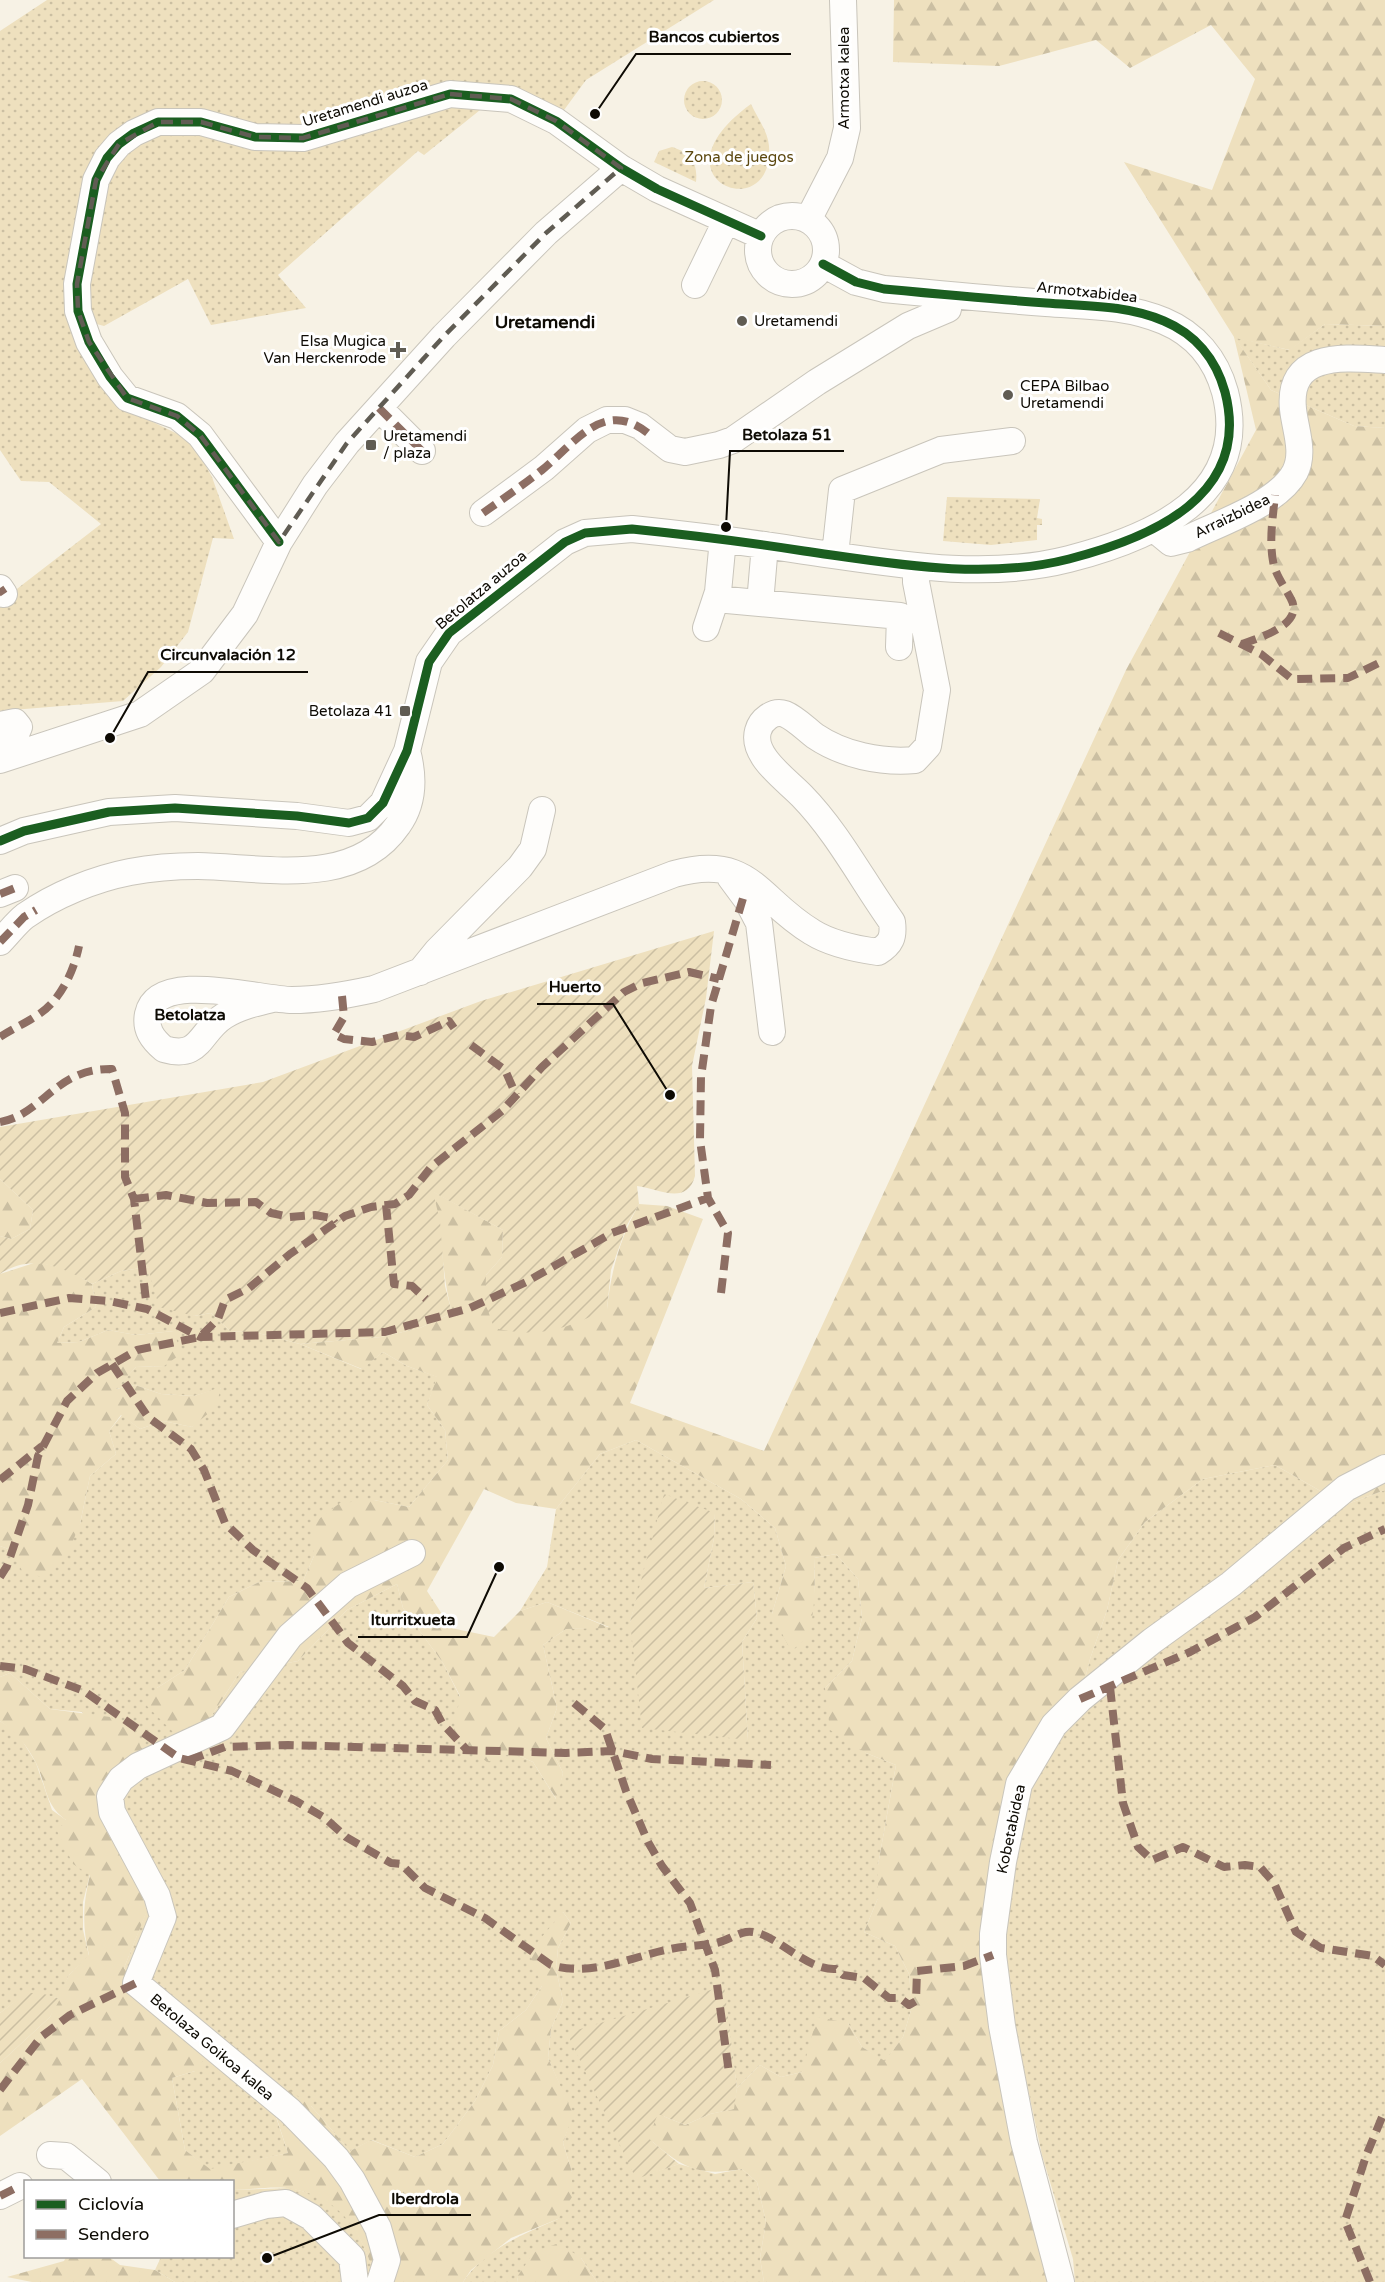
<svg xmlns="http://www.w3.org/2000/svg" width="1385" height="2282" viewBox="0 0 1385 2282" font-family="'Varela Round',sans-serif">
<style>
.grass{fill:url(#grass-dots);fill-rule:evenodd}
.forest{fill:url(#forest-firs)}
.garden{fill:url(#garden-furrows)}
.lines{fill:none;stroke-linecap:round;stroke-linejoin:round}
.minor-casing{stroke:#c9c5bb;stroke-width:28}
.minor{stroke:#fefdfb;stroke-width:26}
.quiet{stroke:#8d6e63;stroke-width:8;stroke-dasharray:15 8;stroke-linecap:butt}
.cycleway-casing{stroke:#fff;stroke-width:13}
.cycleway{stroke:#1b5e20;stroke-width:9}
.marked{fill:none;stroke:#605c53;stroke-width:4.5;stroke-dasharray:12 8;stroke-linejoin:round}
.poi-dot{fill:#605c53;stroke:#fff;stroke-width:2}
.labels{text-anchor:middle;stroke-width:6;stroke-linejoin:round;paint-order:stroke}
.street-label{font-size:15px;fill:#0e0b04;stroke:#fff}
.park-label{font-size:15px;fill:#5b470e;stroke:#fff}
.poi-label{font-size:15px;fill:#0e0b04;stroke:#fff;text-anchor:start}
.neighbourhood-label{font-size:16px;font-weight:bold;fill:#0e0b04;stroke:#fff}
.quarter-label{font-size:18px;font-weight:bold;fill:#0e0b04;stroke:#fff}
.leader{fill:none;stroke:#0e0b04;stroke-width:2}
.callout-dot{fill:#0e0b04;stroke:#fff;stroke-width:2}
.callout-label{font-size:16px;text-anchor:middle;font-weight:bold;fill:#0e0b04;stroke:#fff;stroke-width:6;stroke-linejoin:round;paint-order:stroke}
</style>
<defs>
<pattern id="grass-dots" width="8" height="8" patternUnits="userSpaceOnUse" patternTransform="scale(1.5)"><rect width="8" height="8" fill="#eee0be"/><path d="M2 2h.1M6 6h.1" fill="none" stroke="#cbbfa2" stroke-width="1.8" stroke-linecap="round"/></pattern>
<pattern id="forest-firs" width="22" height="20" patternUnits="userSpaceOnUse" patternTransform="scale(1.5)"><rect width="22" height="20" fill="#eee0be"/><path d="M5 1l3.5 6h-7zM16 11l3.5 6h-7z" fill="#cbbfa2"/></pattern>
<pattern id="garden-furrows" width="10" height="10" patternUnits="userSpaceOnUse" patternTransform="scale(1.5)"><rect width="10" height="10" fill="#eee0be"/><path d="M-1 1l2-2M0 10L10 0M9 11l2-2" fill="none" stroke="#cbbfa2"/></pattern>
</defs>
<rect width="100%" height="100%" fill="#f7f2e5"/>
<path class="grass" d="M47,0H714L586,80L556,121L495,98L424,155L418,151L278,275L306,308L211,325L188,279L104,326L67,316L120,406L192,441L212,477L234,539L213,538L188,632L161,667L123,701L0,711V602L101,524L49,482L21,481L0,450V31Z
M684 100a19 19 0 1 1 38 0a19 19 0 1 1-38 0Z
M751,104C757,117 768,132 769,146C775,228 646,180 751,104Z
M672,147C691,153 698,163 696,182L654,162L659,151Z
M1325,324L1385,326V428L1354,426L1271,390L1234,337L1289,350Z
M947,497L1040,499L1037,518L1042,519V525H1037V540L991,545L943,541Z
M148,1267L194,1316L211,1313L230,1331L258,1333L300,1344L361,1369L383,1352L407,1366L438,1377L427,1405L445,1430L448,1460L409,1507L374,1500L314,1556L303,1581L259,1582L229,1597L185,1670L157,1688L208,1721L240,1672L298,1661L347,1610L397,1584L403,1608L443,1663L460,1697L513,1753L533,1762L556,1799L563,1773L546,1738L557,1708L543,1645L566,1629L609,1627L547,1602L520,1611L547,1567L556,1509L600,1454L636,1440L741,1499L775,1528L786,1566L772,1614L815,1594L814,1558L836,1554L858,1579L862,1618L852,1661L825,1688L866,1753L896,1765L878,1865V1898L864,1932L895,1946L909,1974L912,2007L903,2037L885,2062L862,2047L848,2023L802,2072L781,2077L760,2065L737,2088L723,1986L636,2178L679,2164L715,2174L742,2169L757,2182L766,2222L760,2258L764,2282H597L581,2258L517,2277L518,2282H463C485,2249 523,2234 558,2219L572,2172L563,2143L572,2114L548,2058L551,2029L563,2001L556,1969L558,1948L571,1923L563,1912L542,1986L526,2010L499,2031L493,2065L475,2101L443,2144L415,2157L372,2140L350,2151L311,2106L275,2114L288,2153L210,2170L185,2150L172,2078L195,2071L153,2003L124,1968L147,1910L103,1814L100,1788L115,1770L82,1712L50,1709L10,1673L0,1677V1546L14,1551L80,1524L90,1476L116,1454L109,1431L122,1415L140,1429L163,1421L192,1427L221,1388L194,1396L161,1394L135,1385L115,1389L136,1367L164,1366L174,1331L136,1335L108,1330L79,1342L57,1343L64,1327L96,1307L92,1284L121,1271ZM715,1513L714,1538L704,1588L753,1582L757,1618L742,1642L748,1740L630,1622L643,1577Z
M1275,1465L1345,1505L1385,1490V2282H1075L1073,2259L1042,2155L1010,2005L1005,1960L1004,1922L1034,1755L1080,1699L1090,1659L1107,1610L1118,1560L1145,1522L1203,1479Z
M0,1721L17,1732L36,1763L52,1810L66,1820L90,1874L83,1902V1930L89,1956L69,1975L60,1999C29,1990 25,1994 0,2013Z
M291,2188C301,2191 313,2193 322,2198C354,2212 367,2252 377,2282H175L155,2270L161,2257L232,2256L233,2190Z"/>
<path class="forest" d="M894,0H1385V326L1325,324L1290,350L1235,338L1271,390L1354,426L1385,428V1490L1345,1505L1275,1465L1203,1479L1145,1522L1118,1560L1107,1610L1090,1659L1080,1699L1054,1725L992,1872L1049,2282H764L760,2258L766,2222L757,2182L742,2169C696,2177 682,2167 648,2138L658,2114L685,2125L710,2114L733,2109L737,2088L760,2065L781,2077L802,2072L817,2017L848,2023L862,2047L885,2061L903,2037L912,2007L909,1974L895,1946L864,1932L878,1898V1865L896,1765L866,1753L830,1730L825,1688L852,1661L862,1618L858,1579L836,1554L814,1558L815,1594L810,1636L791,1651L772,1614L786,1566L775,1528L741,1499L636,1440L600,1454L556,1509L516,1503L484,1489L427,1591L451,1628L494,1637L520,1611L547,1602L610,1628L566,1629L543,1645L557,1708L546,1738L563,1773L557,1800L533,1762L513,1753L487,1762L453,1735L460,1696L443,1663L403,1608L397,1584L347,1610L298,1661L240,1672L208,1721L173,1732L147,1706L157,1688L185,1670L229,1597L259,1582L303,1581L314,1556L312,1524L340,1503L374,1500L409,1507L448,1460L445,1430L427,1405L437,1377L407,1366L383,1352L362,1369L300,1344L381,1337L420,1328L452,1313C441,1273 443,1231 432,1191L503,1230L502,1257L486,1275L607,1309C611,1271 620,1238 639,1204L667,1206L703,1219L630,1403L764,1451L1126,670L1256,430L1234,337L1124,162L1212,190L1255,79L1211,25L1130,68L1096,40L999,66L893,62Z
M0,1179L33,1210L30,1229L11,1239L0,1236Z
M37,1262L67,1269L92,1284L96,1307L64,1327L57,1343L79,1342L108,1330L136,1335L174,1331L181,1354L164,1366L136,1367L116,1389L135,1385L161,1394L194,1396L221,1387L216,1407L192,1427L163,1421L140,1429L121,1415L109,1431L116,1454L90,1476L80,1524L67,1555L45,1578L22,1571L14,1551L0,1546V1274Z
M10,1673L50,1709L110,1717L137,1737L143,1753L115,1770L100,1788L103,1815L133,1870L147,1911L124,1968L153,2003L206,2057L195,2071L172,2078L185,2150L210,2169L288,2153L275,2113L289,2090L311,2106L350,2151L371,2140L415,2157L443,2144L475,2101L493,2065L499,2031L526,2010L542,1986L529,1952L563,1912L571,1923L558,1948L556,1969L563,2001L551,2029L548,2058L573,2114L563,2143L572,2172V2197L558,2219L511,2238L471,2270L463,2282H377C362,2235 345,2199 293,2189C274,2185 251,2190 233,2190L232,2182L160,2181L82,2079L0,2136V2063L50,2017L69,1975L89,1955C82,1926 83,1904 90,1875L73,1864L57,1831L66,1820C44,1804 47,1786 36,1763C27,1745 16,1732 0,1721V1677Z
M559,2243L581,2258L597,2282H518L517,2277L534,2252Z
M109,2257L120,2265L155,2270L175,2282H32L7,2277L64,2261L66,2257Z"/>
<path class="garden" d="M714,931L706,998L692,1066L695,1176C687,1206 659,1189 637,1186L639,1204L627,1225L611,1270L607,1309C565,1329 540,1339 494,1328L485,1302L486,1275L502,1257L503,1230L433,1192L440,1221L445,1286L452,1313L420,1328L381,1337L300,1344L258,1333L230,1331L211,1313L194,1316L159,1307L148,1267L121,1271L92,1284C64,1267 30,1253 0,1274V1236L11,1239L30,1229L33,1210L0,1179V1127L263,1082L481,1001Z
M664,1494L715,1513L714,1538L704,1588L753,1582L757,1618L742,1642L748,1740L642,1728L630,1622Z
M724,1986L737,2088L734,2109L710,2114L685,2125L658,2114L648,2138L679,2164L636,2179L567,2033Z
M26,1993H41L60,1999L50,2017L0,2063V2013Z"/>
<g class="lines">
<g class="minor-casing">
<path id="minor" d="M758 250a34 34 0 1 1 68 0a34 34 0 1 1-68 0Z
M808,220L840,158L847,128L843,0
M695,285L726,221
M379,408L422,451
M483,513L544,468L587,430L607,420H625L640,426L670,449L685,452L719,445L733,440L817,382L908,326L948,309L950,295
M1154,529L1171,543L1187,539C1219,523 1278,504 1295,472C1305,452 1295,429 1293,409C1287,350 1347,358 1385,360
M279,542L200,435L177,416L127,398L110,377L89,342L78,311L77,284L96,180L107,158L119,144L134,133L158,122H201L255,137L303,138L450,94L511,99L556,121L621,168L657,189L761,236
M835,555L842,490L941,450L1012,441
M0,588L4,594
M716,599L900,616L899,647
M760,603L765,545
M706,628L718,592L723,539
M0,725L15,722L19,727L16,734L0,743
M0,760L140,714L202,671L245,614L279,542L315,485L347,443L444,336L546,233L621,168
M0,841L24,831L109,812L175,808L297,816L349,823L368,818L383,803L407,751L429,662L449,633L565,542L585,533L632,529C690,535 747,542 804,551C890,563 983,581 1069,559C1151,538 1252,496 1225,392C1216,359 1195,334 1164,321C1127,305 1086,306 1046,303C992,299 938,294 884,289L856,282L823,264
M730,877L747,900L759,923L772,1032
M0,894L15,888
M0,942C8,934 16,923 25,916C55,895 94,879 130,872C151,868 176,866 198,866C264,867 354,889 398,825C414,803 414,777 407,751
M420,972L437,951L520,867L533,849L542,810
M272,999C255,1003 238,1007 224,1016C199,1032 201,1060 164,1049C152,1039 145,1029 148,1014C158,969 260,1000 292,1000C320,1000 347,995 374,989L674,874C751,853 757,899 812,932C831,944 856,949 878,952C891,944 894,937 892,922C862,880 838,833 802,796C787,780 751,756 758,731C761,720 773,710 785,714C795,718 806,729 815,736C843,755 881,763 915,760L928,746L937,690L916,582V566
M50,2155L66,2156L98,2182
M0,2196L20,2186
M232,2215L266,2205L286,2203L311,2217L352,2258L355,2282
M380,2282L387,2260L378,2228L352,2180L336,2158L290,2111L136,1983L163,1917L157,1896L112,1812L110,1796L121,1779L138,1766L222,1727L290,1636L348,1585L412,1553
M1061,2282L1024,2142L1002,2026L993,1955V1934L1003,1862L1019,1784L1054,1725L1080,1699L1152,1641L1231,1584L1346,1488L1385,1468"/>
</g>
<use href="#minor" class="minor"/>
<path class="quiet" d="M379,408L422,451
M483,513C503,499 523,485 542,470C575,443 605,396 650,435
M0,588L4,594
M1219,633L1261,654L1292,679L1348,678L1385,660
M1242,644C1258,638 1305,625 1291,599C1285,587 1275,575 1273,561C1269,539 1273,517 1275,495
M0,894L15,888
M0,942L24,917L36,910
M342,996L344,1017L334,1034L344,1039L372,1042L400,1035L414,1037L449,1021L454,1028
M0,1037C12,1029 24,1024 36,1016C60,1002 74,971 79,946
M471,1045L505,1070L516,1095
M0,1122C44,1114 55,1068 112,1069L125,1113V1177L134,1199L147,1309
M134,1199L166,1195L207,1203L256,1202L271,1213L289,1217L315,1215L331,1218L335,1223
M386,1205L394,1284L412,1286L426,1299
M721,1293L728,1233L708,1198L700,1140L701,1077L711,1006L744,895
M0,1313L69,1298L109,1301L147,1309L200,1337L385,1332L470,1308L526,1282L612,1233L708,1198
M112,1364L148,1417L191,1449L204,1470L225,1523L253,1550L307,1588L348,1643L403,1686L415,1701L435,1710L442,1723L467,1750
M0,1480L42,1446
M0,1577L7,1566L28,1505L38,1456L67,1401L97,1373L137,1350L200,1337L218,1319L225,1300L249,1288L290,1254L345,1216L371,1207L395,1204L409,1195L431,1167L502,1111L542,1067L624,992L642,983L689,972L719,979
M0,1666L25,1669L84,1691L179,1758L232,1771L296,1801L325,1818L346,1837L391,1863L401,1864L425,1888L485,1918L551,1965C590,1977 628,1958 666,1950C682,1946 699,1946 716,1943C726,1941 736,1934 746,1932C772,1928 804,1971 836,1969L843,1975L864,1978L889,1998H900L909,2005L916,2001L917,1971L964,1966L993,1955
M1110,1687L1123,1803L1138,1847L1152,1860L1183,1847L1224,1867L1245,1865L1260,1867L1274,1883L1296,1932L1321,1948L1373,1956L1385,1965
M1080,1699L1190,1652L1255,1617L1344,1548L1385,1529
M574,1703L605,1729L626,1791L648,1842L662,1866L690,1903L715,1970L729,2073
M189,1760L225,1747L288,1745L566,1753L613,1751L652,1759L771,1765
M0,2090L41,2037L70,2015L136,1983
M0,2196L20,2186
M1370,2282L1345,2221L1366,2156L1385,2110"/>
<g class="cycleway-casing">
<path id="cycleway" d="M279,542L200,435L177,416L127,398L110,377L89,342L78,311L77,284L96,180L107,158L119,144L134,133L158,122H201L255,137L303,138L450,94L511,99L556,121L621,168L657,189L761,236
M0,841L24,831L109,812L175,808L297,816L349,823L368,818L383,803L407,751L429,662L449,633L565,542L585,533L632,529C690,535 747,542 804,551C890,563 983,581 1069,559C1151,538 1252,496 1225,392C1216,359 1195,334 1164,321C1127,305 1086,306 1046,303C992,299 938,294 884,289L856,282L823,264"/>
</g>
<use href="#cycleway" class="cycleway"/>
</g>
<path class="marked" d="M450,94L511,99L556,121L621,168L546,233L444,336L347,443L279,542L200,435L177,416L127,398L89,342L78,311L77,284L96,180L119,144L158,122H201L255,137L303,138Z"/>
<g class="poi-dot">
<circle cx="742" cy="321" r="6"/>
<path d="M395 341h6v6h6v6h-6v6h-6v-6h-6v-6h6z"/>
<circle cx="1008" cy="395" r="6"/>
<rect x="365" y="439" width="12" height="12" rx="3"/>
<rect x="399" y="705" width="12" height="12" rx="3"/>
</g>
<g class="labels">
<g class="street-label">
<text transform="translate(844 78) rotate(-90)" y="5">Armotxa kalea</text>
<text transform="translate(365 103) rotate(-17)" y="5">Uretamendi auzoa</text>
<text transform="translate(1087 292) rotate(6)" y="5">Armotxabidea</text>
<text transform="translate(1232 516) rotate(-26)" y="5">Arraizbidea</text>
<text transform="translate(481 590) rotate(-40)" y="5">Betolatza auzoa</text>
<text transform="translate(1011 1829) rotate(-78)" y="5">Kobetabidea</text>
<text transform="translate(212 2047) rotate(40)" y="5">Betolaza Goikoa kalea</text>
</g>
<g class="park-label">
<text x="739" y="162">Zona de juegos</text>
</g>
<g class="poi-label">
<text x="754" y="326">Uretamendi</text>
<text x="386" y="346" text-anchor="end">Elsa Mugica<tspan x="386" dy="17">Van Herckenrode</tspan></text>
<text x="1020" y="391">CEPA Bilbao<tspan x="1020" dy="17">Uretamendi</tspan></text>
<text x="383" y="441">Uretamendi<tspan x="383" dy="17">/ plaza</tspan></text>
<text x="393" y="716" text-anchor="end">Betolaza 41</text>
</g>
<g class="neighbourhood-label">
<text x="190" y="1020">Betolatza</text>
</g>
<g class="quarter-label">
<text x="545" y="328">Uretamendi</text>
</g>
</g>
<path class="leader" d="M595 114L636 54H791M726 527L730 451H844M110 738L148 672H308M670 1095L613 1004H537M499 1567L467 1637H358M267 2258L379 2215H471"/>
<g class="callout-dot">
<circle cx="595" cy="114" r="6"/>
<circle cx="726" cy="527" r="6"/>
<circle cx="110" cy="738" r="6"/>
<circle cx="670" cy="1095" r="6"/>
<circle cx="499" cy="1567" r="6"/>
<circle cx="267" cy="2258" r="6"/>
</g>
<g class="callout-label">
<text x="714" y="42">Bancos cubiertos</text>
<text x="787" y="440">Betolaza 51</text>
<text x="228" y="660">Circunvalación 12</text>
<text x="575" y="992">Huerto</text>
<text x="413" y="1625">Iturritxueta</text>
<text x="425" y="2204">Iberdrola</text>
</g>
<rect x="24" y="2180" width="210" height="78" fill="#ffffff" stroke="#9f9d9b" stroke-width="1.5"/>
<rect x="36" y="2200" width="30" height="9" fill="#1b5e20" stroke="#9f9d9b" stroke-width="1.5"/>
<text x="78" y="2210" font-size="18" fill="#0e0b04">Ciclovía</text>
<rect x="36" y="2230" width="30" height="9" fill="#8d6e63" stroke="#9f9d9b" stroke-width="1.5"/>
<text x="78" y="2240" font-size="18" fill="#0e0b04">Sendero</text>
</svg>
